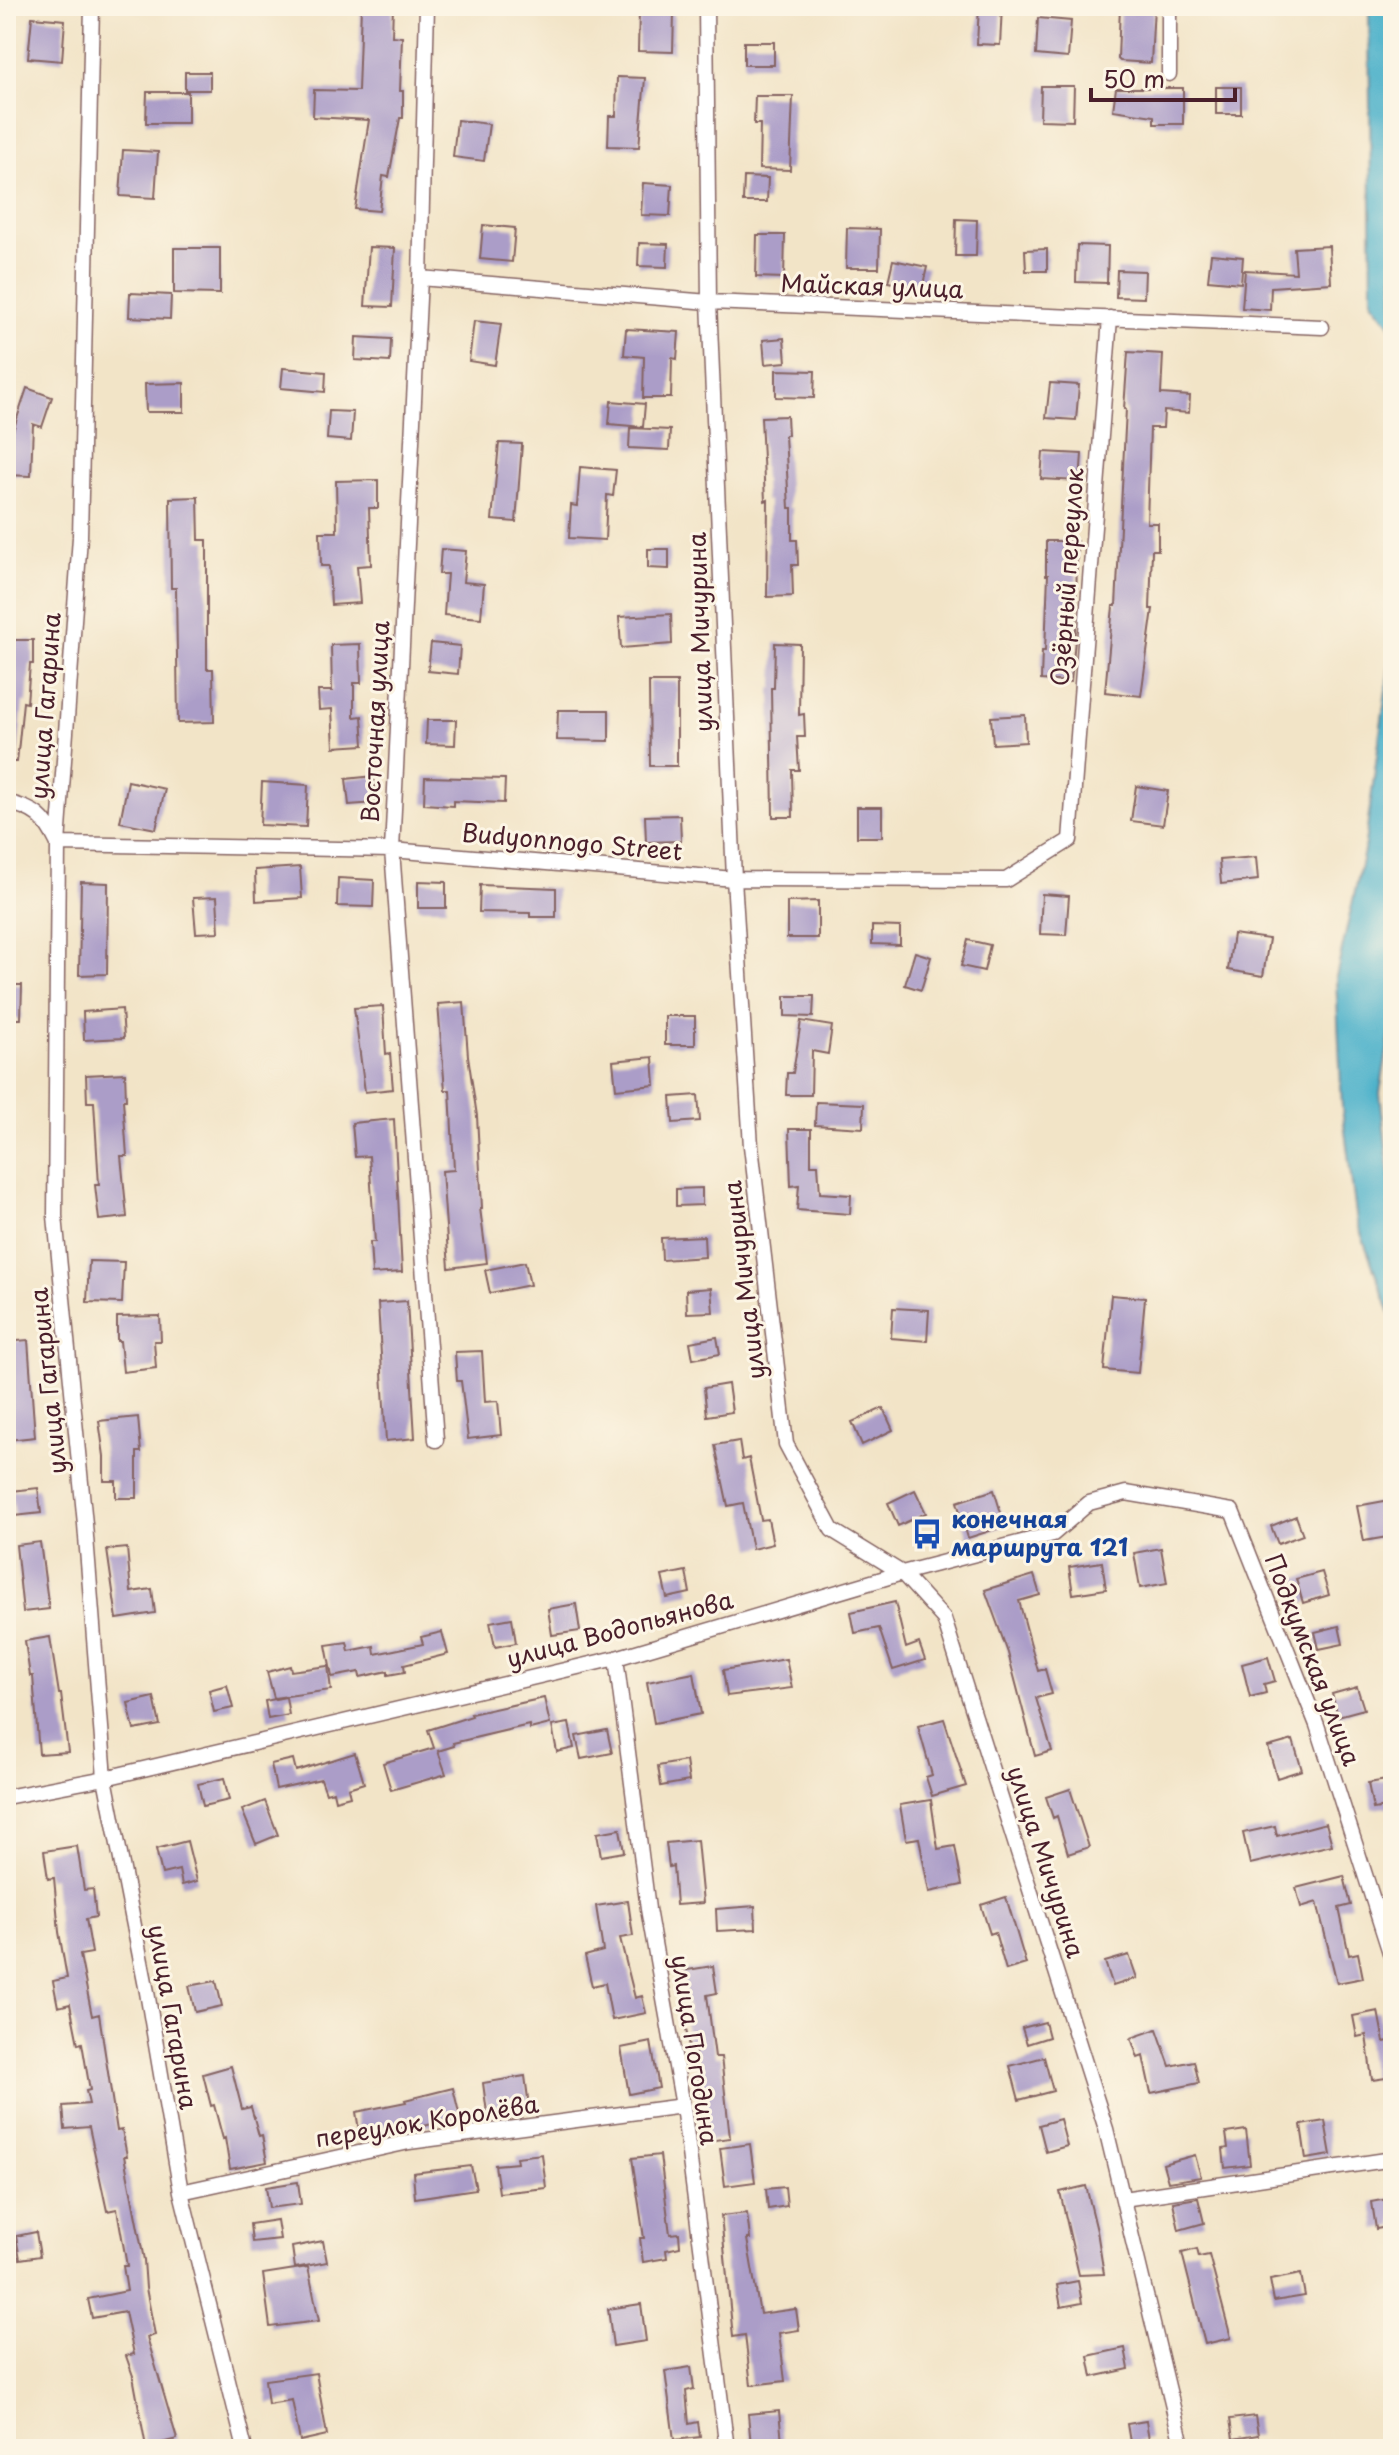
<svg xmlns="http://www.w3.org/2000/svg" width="1399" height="2455" viewBox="0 0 1399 2455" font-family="'Playpen Sans',sans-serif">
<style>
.water{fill:#4bb1ca;stroke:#4a687a;stroke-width:2}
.building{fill:#ab9dc8}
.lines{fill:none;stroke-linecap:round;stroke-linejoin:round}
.street-casing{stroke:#856462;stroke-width:17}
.street{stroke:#fff;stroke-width:14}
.labels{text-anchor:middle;stroke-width:6;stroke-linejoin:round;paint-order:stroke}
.street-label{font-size:24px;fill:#4a1f2b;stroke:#fcf5e5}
.transit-label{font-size:24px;font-weight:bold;fill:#164399;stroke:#fcf5e5;text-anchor:start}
</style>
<rect width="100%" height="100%" fill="#fcf5e5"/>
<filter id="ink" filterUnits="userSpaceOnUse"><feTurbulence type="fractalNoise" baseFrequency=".0125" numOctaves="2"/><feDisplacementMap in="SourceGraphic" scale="16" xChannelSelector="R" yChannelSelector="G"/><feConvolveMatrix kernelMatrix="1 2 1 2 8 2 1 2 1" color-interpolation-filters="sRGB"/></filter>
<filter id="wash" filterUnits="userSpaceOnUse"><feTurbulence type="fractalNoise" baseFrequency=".006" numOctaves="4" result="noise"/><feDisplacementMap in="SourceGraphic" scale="32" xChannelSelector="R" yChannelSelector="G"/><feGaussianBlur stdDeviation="1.8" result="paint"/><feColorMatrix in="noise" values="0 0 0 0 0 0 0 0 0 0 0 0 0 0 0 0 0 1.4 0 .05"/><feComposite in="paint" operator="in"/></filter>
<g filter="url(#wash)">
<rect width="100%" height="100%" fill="#f2e4c7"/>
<path class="water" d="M1369,6H1393V328L1372,301Z
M1393,639V1016L1380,1093L1393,1209V1322L1357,1222L1342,1108L1336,977L1364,851Z"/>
<g id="blocks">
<path class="building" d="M361,6H393L392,36L402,37L400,91H403V118H400L389,177L383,176L379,211L355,209L369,120L313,117L314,90L358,91Z
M979,6H1002L1000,45L977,44Z
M1120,6H1154L1151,63L1120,61L1118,59Z
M639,12L674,13L673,52L638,51Z
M32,17L65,20L62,61L28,58Z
M1038,18L1071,21L1068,58L1036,55Z
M744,42H774V65H744Z
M185,72H210V90H185Z
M617,77L645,78L639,147L608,146L609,116H616Z
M1041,86H1074L1073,121L1040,120Z
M1216,87H1241V114H1216Z
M1116,88H1183V124H1154V116L1113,110Z
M147,92H188V123H146Z
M755,96H793L790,170L759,169L760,124H754Z
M457,120L489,124L484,161L453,157Z
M123,150L158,152L155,198L120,196Z
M744,177L768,178L767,202H743Z
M643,183L672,185L670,216L641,215Z
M956,219L977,220L976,256H955Z
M483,225L515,228L512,262L480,259Z
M847,228L880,229L879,268H846Z
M757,235H785L784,278L756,277Z
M639,243L668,244L667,267L638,266Z
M1077,245L1108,246L1107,283L1076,282Z
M1329,246L1331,283L1271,287L1270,310L1242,308L1245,270L1296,273L1294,248Z
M369,247L395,248L392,307L365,306Z
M174,248H220V294L174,293Z
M1047,249V271H1026L1025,250Z
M1211,254L1243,257L1241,283L1208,280Z
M893,260L927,267L922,289L888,282Z
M1117,270L1145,271L1144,298L1116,297Z
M130,293L171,295L170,319L129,317Z
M474,321L501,324L495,365L469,361Z
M626,329L679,332L677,359L672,358L671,398H643L644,357L624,355Z
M356,337L391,339L390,362L355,360Z
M784,338L786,362L765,364L763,340Z
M1128,352L1163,354L1161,394L1190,396L1189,413L1164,411L1163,428H1150L1147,523H1158V550H1152L1150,609H1153L1141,696L1105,692L1113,606H1116L1126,409H1124Z
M283,368L326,372L325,392L281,388Z
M776,370L815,371L814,398L776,397Z
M184,383V412H146L145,384Z
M1050,383L1079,385L1076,420L1046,418Z
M27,388L52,397L42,427L33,424L31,476L6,475V440H10Z
M611,401L645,404L643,427L609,424Z
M329,411L353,412L351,441L327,439Z
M787,416L788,435H785L789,508H792V540H797L798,565H792L793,596L767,597L768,500L765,501L761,417Z
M630,428L670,430L669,450L629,448Z
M499,443L522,444L516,522L492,520Z
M1043,452L1082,454L1080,481L1041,479Z
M580,467L616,470L613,496L607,495L605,540L569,538L571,505L577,506Z
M378,480V508H369L371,565L357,566L360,603L331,605L329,566H321L320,532H337L336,481Z
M198,497L199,540H207V669H213L214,722L178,723L176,588H171L170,498Z
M1046,541H1077L1076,629L1071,682L1041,680L1042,651H1045L1048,575H1046Z
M441,549L466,551L463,582L484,584L481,618L444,615L447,574H439Z
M648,549H669V569L648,568Z
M671,614L672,644L621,648L619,617Z
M6,640H33V664H30L27,703L23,702L17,762H6Z
M431,643L460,646L458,674L428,671Z
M775,643L800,644L799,715L804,714L805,737H797L799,770H792L793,817H773L771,688H774Z
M360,644L361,683H354V717L362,716L364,745L334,747L332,709L319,710L318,691H332L331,645Z
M649,682H677V766H650Z
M558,710H609V741L557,740Z
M1025,715L1026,742L993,744L991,717Z
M427,720H456L455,745L426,744Z
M374,776L376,803L349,805L346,779Z
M425,777L505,779L504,803L453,801V806L424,804Z
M128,781L165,789L156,829L120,822Z
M262,782L308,785L306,827L260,825Z
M1136,786L1168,791L1163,825L1131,821Z
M857,807H882V837H857Z
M680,815L681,841L646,842L645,816Z
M1256,857L1258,880L1221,884L1219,860Z
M300,867L302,898L256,901L255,870Z
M338,878L374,880L373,907L337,906Z
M418,881L446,882V908H418Z
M81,882L108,883L107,974L79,975Z
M480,885L556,888V917H530V913L479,912Z
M1042,894L1069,896L1066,935L1040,934Z
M217,897L219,932L196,933L193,898Z
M818,901V938H787V902Z
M872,926L900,927V945L872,944Z
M1233,934L1269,939L1263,976L1228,970Z
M968,940L990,945L984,971L961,966Z
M915,952L931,957L921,990L905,985Z
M6,985H22L21,1019H6Z
M785,996H814L813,1017L785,1016Z
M464,1002L468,1056L477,1116L482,1208H480L487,1263L449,1268L442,1171L454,1170L450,1090H445L438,1004Z
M383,1006L386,1054L390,1053L393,1089L365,1092L354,1008Z
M122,1009L124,1038L84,1040L83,1012Z
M665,1016H695V1045H665Z
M801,1021L832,1026L828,1054L812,1051L811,1095H786L787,1073H793Z
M653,1057L655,1085L616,1089L613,1061Z
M125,1073L126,1100H123L127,1156H121L127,1217L99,1220L95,1185H99L94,1102H87L86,1075Z
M698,1095L700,1121L673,1123L671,1097Z
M816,1102L864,1104L863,1128L815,1125Z
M394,1119L402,1272L372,1274L370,1242H375L369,1156L355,1157L352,1123Z
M789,1129H811V1165H818L820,1193L851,1195L850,1214L797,1210L799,1185L791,1186Z
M702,1188V1205L676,1206V1189Z
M704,1236L705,1257L662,1260L661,1238Z
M89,1261L124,1262L122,1303L87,1302Z
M525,1262L530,1285L490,1293L485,1270Z
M711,1288L713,1312L687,1313L686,1290Z
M1111,1295L1145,1298L1138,1373L1104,1370Z
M407,1301L415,1438L386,1441L378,1303Z
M893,1308L929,1310L927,1341L891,1338Z
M160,1316L161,1341H154L156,1368L123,1372L120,1341H117V1317Z
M717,1337L720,1354L693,1359L690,1342Z
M28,1340L35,1437L8,1440L6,1342Z
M482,1351L485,1402L498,1401L501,1435L468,1439L461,1381H457L455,1352Z
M728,1384L732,1412L707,1416L704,1388Z
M883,1408L893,1430L862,1445L852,1422Z
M138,1417L141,1452H137V1498H116V1481H104V1456L99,1421Z
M739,1441L742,1460L749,1458L761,1520L768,1519L773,1544L752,1549L743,1503L728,1506L715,1445Z
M38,1488L41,1513L15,1516L12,1491Z
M915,1490L926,1513L898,1526L888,1503Z
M994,1490L1005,1526L968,1538L957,1502Z
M1390,1500L1393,1536L1364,1541L1357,1506Z
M1296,1516L1303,1535L1278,1544L1271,1526Z
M40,1542L49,1609L23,1612L16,1545Z
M127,1548L131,1592L152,1589L155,1613L117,1619L107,1550Z
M1161,1548L1167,1583L1140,1588L1134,1553Z
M1102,1562L1106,1589L1073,1594L1069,1567Z
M686,1571L690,1593L667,1598L662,1576Z
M1322,1572L1329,1595L1303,1603L1296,1579Z
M1034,1575L1040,1595L1019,1601L1038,1671L1045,1669L1052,1694L1036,1698L1052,1751L1035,1756L1008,1653L985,1590Z
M895,1602L906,1648L919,1643L925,1660L893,1670L879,1628L855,1633L851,1612Z
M576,1604L580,1631L552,1635L548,1609Z
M512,1618L516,1643L495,1647L490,1622Z
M1339,1626L1343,1644L1319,1649L1315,1632Z
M442,1632L448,1654L404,1665L405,1672L388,1675V1671L360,1677L359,1672L332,1677L326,1645L347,1642L349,1651L374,1646L375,1654L423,1644L421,1637Z
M50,1637L59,1694H61L68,1752L39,1754L33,1676H30L25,1641Z
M1268,1657L1275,1681L1264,1684L1266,1693L1250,1697L1242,1664Z
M786,1659L792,1688L727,1696L723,1670Z
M290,1666L291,1671L328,1666L331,1690L274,1698L267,1672Z
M694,1673L701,1714L654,1723L647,1682Z
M227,1685L233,1708L214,1712L209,1690Z
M1357,1687L1364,1709L1338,1716L1332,1694Z
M154,1697L160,1725L134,1730L128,1703Z
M286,1697L289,1715L268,1719L265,1701Z
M544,1698L550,1724L530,1729L529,1725L453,1743L454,1746L438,1751L446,1774L391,1790L383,1763L434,1748L428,1730L472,1716L471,1714Z
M944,1719L966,1786L932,1796L926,1777L932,1775L918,1726Z
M569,1723L574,1748L557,1752L552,1726Z
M607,1730L612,1753L581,1759L576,1736Z
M1293,1740L1302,1770L1277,1778L1268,1747Z
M355,1753L364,1783L348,1788L350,1796L335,1800L333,1791L326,1793L321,1779L276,1789L271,1764L293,1759L296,1771Z
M686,1761L689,1781L661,1786L658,1766Z
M224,1778L229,1800L203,1806L198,1784Z
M1393,1779V1806L1373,1809L1368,1783Z
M1070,1789L1089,1847L1068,1854L1057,1816L1053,1818L1046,1797Z
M931,1800L938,1849L955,1846L962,1885L929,1892L919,1838L906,1840L900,1805Z
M265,1801L278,1835L256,1844L242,1810Z
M1326,1823L1332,1845L1250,1864L1243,1833L1275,1826L1277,1836Z
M620,1829L624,1852L601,1856L597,1833Z
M697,1840L703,1903L676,1905L673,1866L669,1867L666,1843Z
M187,1841L197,1881L182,1885L179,1870L162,1874L156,1849Z
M77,1846L84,1890L93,1889L96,1917L86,1919L92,1953L80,1955L92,2016L99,2014L117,2131L122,2130L127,2156H124L144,2260L146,2288L155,2335L147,2337L177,2439L146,2447L133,2376L126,2356L134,2354L125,2312L92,2318L88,2299L127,2291L123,2266H127L117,2209L107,2211L89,2127L65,2129L63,2106L89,2104L86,2091L90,2090L82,2043L78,2044L70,2004L58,2007L53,1981L67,1978L59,1932L54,1878L48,1879L44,1851Z
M1344,1876L1351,1905L1339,1908L1349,1955L1358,1953L1363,1978L1337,1983L1317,1902L1301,1907L1296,1888Z
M1006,1897L1026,1964L1006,1970L995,1932L990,1934L981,1905Z
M628,1901L633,1936L620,1938L635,1998L642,1996L646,2013L612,2020L605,1983L592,1986L585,1956L603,1951L596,1906Z
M755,1906L756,1929L717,1931L716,1909Z
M1129,1955L1137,1978L1113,1986L1105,1962Z
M713,1966L717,1993L707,1995L715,2057H721L730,2138L708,2141L694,2047L689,2048L685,2022L690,2021L681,1971Z
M216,1981L222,2006L195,2012L189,1986Z
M1378,2011L1384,2042L1389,2041L1390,2052H1393V2077L1372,2080L1366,2035L1357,2037L1353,2016Z
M1045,2022L1049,2037L1027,2044L1022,2028Z
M1157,2029L1170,2066L1194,2061L1199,2083L1151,2093L1143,2056L1138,2058L1131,2038Z
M651,2042L659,2088L629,2094L621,2048Z
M1044,2057L1053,2091L1019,2100L1010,2066Z
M231,2066L242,2109L251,2107L259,2136L262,2135L267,2162L230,2169L225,2138L223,2139L214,2105L211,2106L203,2074Z
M525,2076L529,2106L487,2113L483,2083Z
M453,2088L460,2117L412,2129V2126L360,2136L356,2112L406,2102L405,2100Z
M1060,2119L1067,2146L1046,2152L1039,2125Z
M1325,2121L1331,2155L1306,2159L1301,2125Z
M1246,2130L1250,2165L1225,2168L1223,2149L1228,2148L1226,2133Z
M750,2144L755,2182L725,2186L720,2148Z
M542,2154L546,2188L499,2193L495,2165L517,2163L516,2157Z
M660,2155L670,2234L679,2233L680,2247L666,2250L667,2258L643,2262L640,2238H644L632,2158Z
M1195,2155L1201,2177L1168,2182L1163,2164Z
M471,2166L476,2189L415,2198L413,2173Z
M298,2182L301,2204L269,2208L266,2187Z
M1086,2186L1097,2231L1104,2274L1079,2275L1060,2192Z
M785,2187L787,2206L768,2209L766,2189Z
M1198,2198L1204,2223L1179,2230L1173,2202Z
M1393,2198V2226L1376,2229L1372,2202Z
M747,2213L750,2239H747L760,2314L796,2309L799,2330L779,2333L785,2381L751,2385L745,2335L733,2337L721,2216Z
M277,2220L280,2239L252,2242L250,2224Z
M36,2232L40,2256L20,2259L16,2236Z
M323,2241L327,2262L295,2268L292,2247Z
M1197,2249L1199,2257L1209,2255L1231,2338L1205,2344L1182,2253Z
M308,2267L319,2321L270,2327L263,2274Z
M1301,2274L1305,2296L1274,2301L1270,2280Z
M1078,2281L1082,2303L1061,2307L1057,2285Z
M641,2304L646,2341L613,2346L608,2309Z
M1125,2348L1129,2369L1092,2377L1088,2356Z
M691,2367L694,2389L686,2391L689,2424L698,2422L700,2437L674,2440L665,2371Z
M316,2373L327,2435L300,2441L292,2400L268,2404L265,2380Z
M779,2411L782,2442L751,2445L748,2414Z
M1255,2416L1258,2435L1233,2439L1230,2419Z
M1146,2421L1149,2439L1130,2442L1127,2424Z"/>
</g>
</g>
<g filter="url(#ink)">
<use href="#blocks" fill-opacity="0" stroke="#856462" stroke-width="2"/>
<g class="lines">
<g class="street-casing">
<path id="street" d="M92,6L80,537L58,844L55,1216L85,1524L105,1778L147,1992L181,2192L245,2449
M427,6L420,278L392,850L436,1440
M706,6L709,302L734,879L751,1146L786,1444L832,1530L902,1573L944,1619L1106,2129L1183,2449
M1169,74V6
M420,278L709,302L1322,327
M6,802C36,809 44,816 58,844L392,850L734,879L1006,880L1070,840L1110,318
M616,1658L648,1909L683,2106L727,2449
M6,1797L105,1778L616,1658L902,1573L1053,1534L1089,1503L1126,1493L1232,1511L1317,1725L1393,1962
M181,2192L409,2142L683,2106
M1123,2199L1393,2159"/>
</g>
<use href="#street" class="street"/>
</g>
</g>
<defs>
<g id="bus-bare" transform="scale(2.4)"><path d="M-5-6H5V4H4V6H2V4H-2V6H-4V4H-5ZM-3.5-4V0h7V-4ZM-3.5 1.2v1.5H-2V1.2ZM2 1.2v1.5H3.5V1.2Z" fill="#1a4fb4" stroke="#fcf5e5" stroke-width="2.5" paint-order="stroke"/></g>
</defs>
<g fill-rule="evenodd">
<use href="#bus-bare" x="927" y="1534"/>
</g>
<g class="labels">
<g class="street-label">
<text transform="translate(872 287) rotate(2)" y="8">Майская улица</text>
<text transform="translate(1068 577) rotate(-86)" y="8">Озёрный переулок</text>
<text transform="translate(701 632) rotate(-92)" y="8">улица Мичурина</text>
<text transform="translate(46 706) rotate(-86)" y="8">улица Гагарина</text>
<text transform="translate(376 722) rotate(-87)" y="8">Восточная улица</text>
<text transform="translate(572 843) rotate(5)" y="8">Budyonnogo Street</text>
<text transform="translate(745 1280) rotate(-97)" y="8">улица Мичурина</text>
<text transform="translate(49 1381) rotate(-96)" y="8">улица Гагарина</text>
<text transform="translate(620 1630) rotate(-15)" y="8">улица Водопьянова</text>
<text transform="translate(1312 1660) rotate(69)" y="8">Подкумская улица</text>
<text transform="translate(1045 1862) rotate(72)" y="8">улица Мичурина</text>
<text transform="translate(172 2017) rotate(80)" y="8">улица Гагарина</text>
<text transform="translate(694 2050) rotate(81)" y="8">улица Погодина</text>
<text transform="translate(427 2122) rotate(-9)" y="8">переулок Королёва</text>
</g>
<g class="transit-label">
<text x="951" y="1528">конечная<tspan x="951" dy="28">маршрута 121</tspan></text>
</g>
</g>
<rect width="1399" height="2455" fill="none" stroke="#fcf5e5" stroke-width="32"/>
<path d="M1091 88v12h144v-12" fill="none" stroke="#4a1f2b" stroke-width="4"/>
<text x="1103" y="88" font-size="24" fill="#4a1f2b" stroke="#fcf5e5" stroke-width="6" paint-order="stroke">50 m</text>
</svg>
